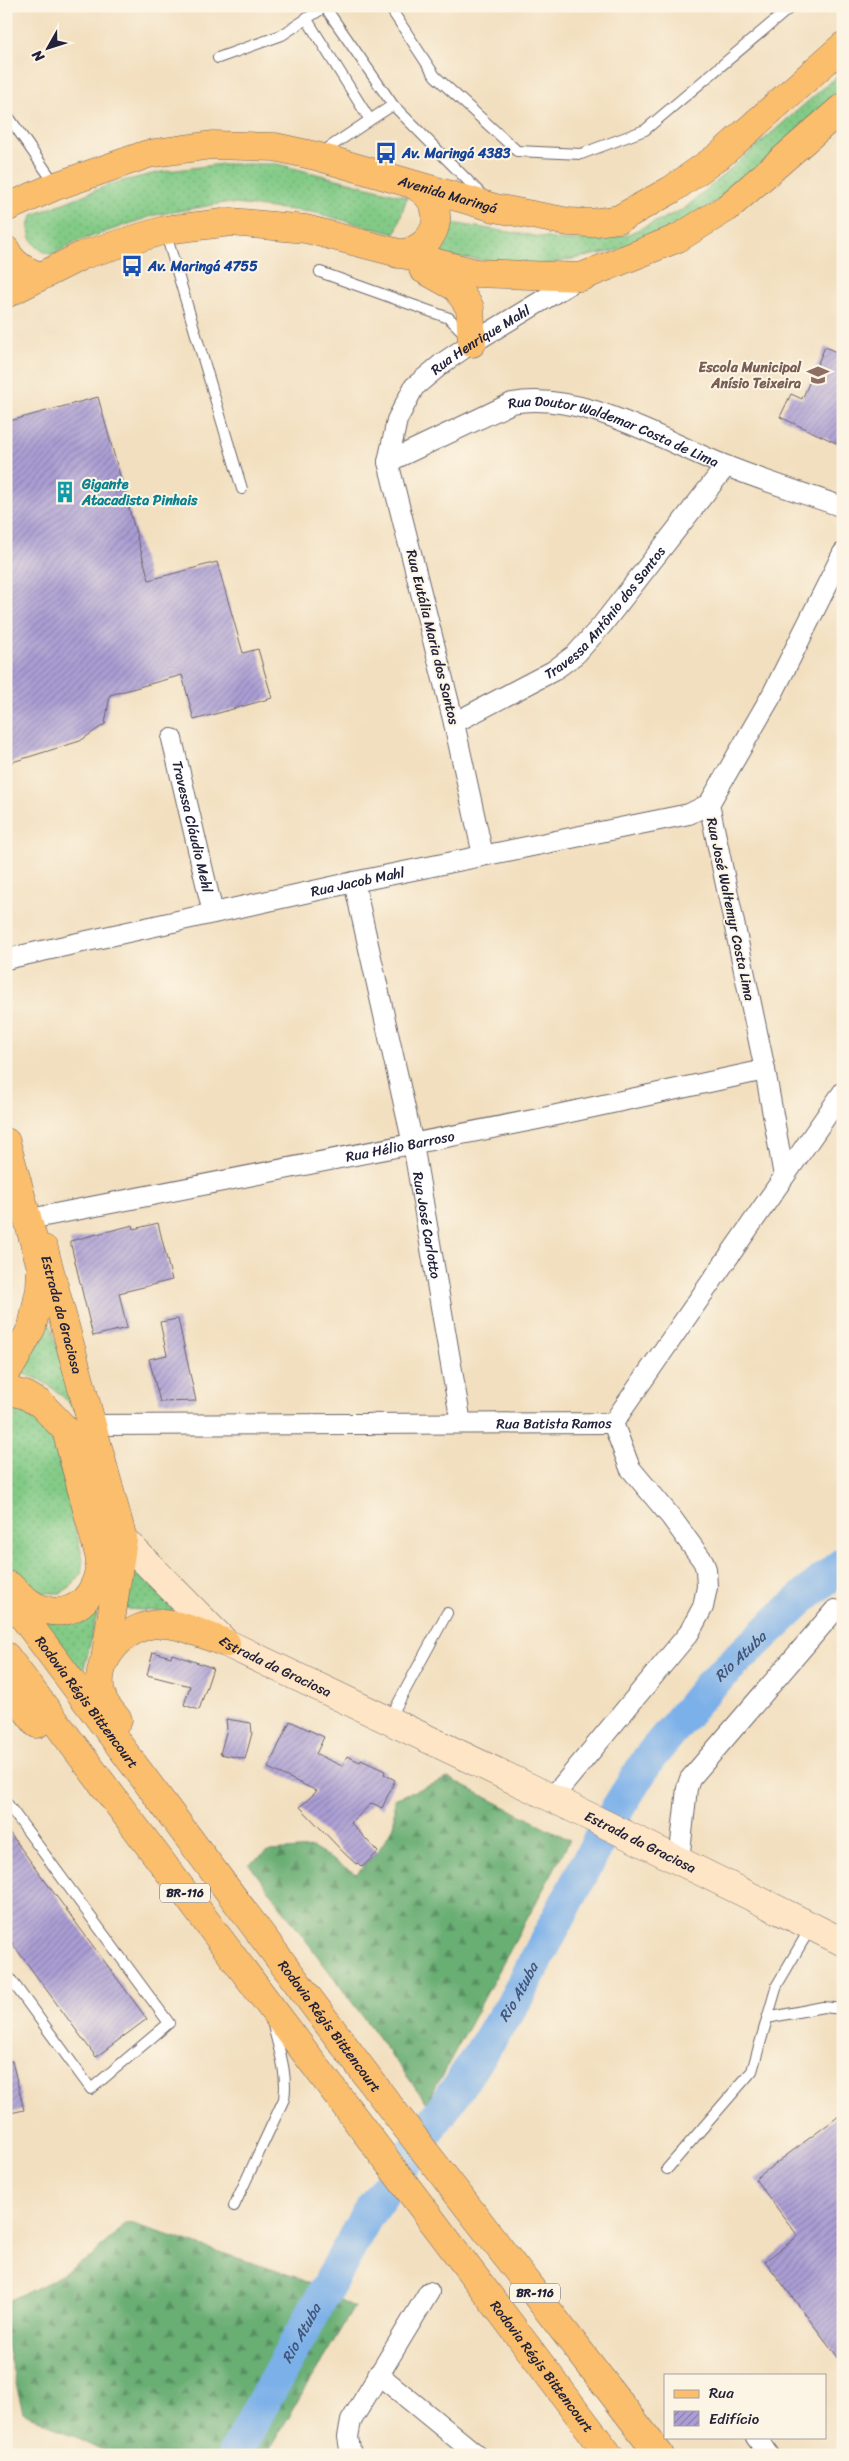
<svg xmlns="http://www.w3.org/2000/svg" width="849" height="2461" viewBox="0 0 849 2461" font-family="Sriracha,sans-serif">
<style>
.grass{fill:url(#grass-dots);stroke:#527660}
.forest{fill:url(#forest-firs);stroke:#466857}
.lines{fill:none;stroke-linecap:round;stroke-linejoin:round}
.river{stroke:#7cb0e9;stroke-width:34}
.building{fill:url(#building-hatch)}
.lane-casing{stroke:#6b6469;stroke-width:12}
.street-casing{stroke:#6b6469;stroke-width:22}
.secondary-casing{stroke:#6b6469;stroke-width:29}
.primary-casing{stroke:#6b6469;stroke-width:29}
.highway-casing{stroke:#6b6469;stroke-width:29}
.lane{stroke:#fff;stroke-width:10}
.street{stroke:#fff;stroke-width:20}
.secondary{stroke:#fde5c5;stroke-width:28}
.primary{stroke:#fabe6d;stroke-width:28}
.highway{stroke:#fabe6d;stroke-width:28}
.labels{text-anchor:middle;stroke-width:4;stroke-linejoin:round;paint-order:stroke}
.shield{fill:#fcf5e5;stroke:#63616e;stroke-width:1}
.shield-label{font-size:12px;font-weight:bold;fill:#22223b}
.transit-label{font-size:14px;font-weight:bold;fill:#164399;stroke:#fcf5e5;text-anchor:start}
.street-label{font-size:14px;fill:#22223b;stroke:#fcf5e5}
.education-label{font-size:14px;font-weight:bold;fill:#785e54;stroke:#fcf5e5;text-anchor:end}
.culture-label{font-size:14px;font-weight:bold;fill:#0d838f;stroke:#fcf5e5;text-anchor:start}
.water-label{font-size:15px;font-style:italic;fill:#425478;stroke:#fcf5e5}
</style>
<defs>
<pattern id="grass-dots" width="8" height="8" patternUnits="userSpaceOnUse" patternTransform="scale(1.25)"><rect width="8" height="8" fill="#82ca86"/><path d="M2 2h.1M6 6h.1" fill="none" stroke="#70ad75" stroke-width="1.8" stroke-linecap="round"/></pattern>
<pattern id="forest-firs" width="22" height="20" patternUnits="userSpaceOnUse" patternTransform="scale(1.25)"><rect width="22" height="20" fill="#69ae73"/><path d="M5 1l3.5 6h-7zM16 11l3.5 6h-7z" fill="#568d60"/></pattern>
<pattern id="building-hatch" width="6" height="6" patternUnits="userSpaceOnUse" patternTransform="scale(1.25)"><rect width="6" height="6" fill="#ab9ed4"/><path d="M-1 1l2-2M0 6l6-6M5 7l2-2" fill="none" stroke="#8b80ad"/></pattern>
</defs>
<rect width="100%" height="100%" fill="#fcf5e5"/>
<filter id="ink" filterUnits="userSpaceOnUse"><feTurbulence type="fractalNoise" baseFrequency=".02" numOctaves="2"/><feDisplacementMap in="SourceGraphic" scale="10" xChannelSelector="R" yChannelSelector="G"/><feConvolveMatrix kernelMatrix="1 2 1 2 8 2 1 2 1" color-interpolation-filters="sRGB"/></filter>
<filter id="wash" filterUnits="userSpaceOnUse"><feTurbulence type="fractalNoise" baseFrequency=".0096" numOctaves="4" result="noise"/><feDisplacementMap in="SourceGraphic" scale="20" xChannelSelector="R" yChannelSelector="G"/><feGaussianBlur stdDeviation="1.12" result="paint"/><feColorMatrix in="noise" values="0 0 0 0 0 0 0 0 0 0 0 0 0 0 0 0 0 1.4 0 .05"/><feComposite in="paint" operator="in"/></filter>
<g filter="url(#wash)">
<rect width="100%" height="100%" fill="#f2dfbf"/>
<path class="grass" d="M843,71V93L719,200L670,229L615,251L536,266L437,255L451,223L567,241L626,235L684,209Z
M222,164H277L407,197L395,234L312,212L224,203L155,215L73,243L53,255C34,251 23,233 33,215L114,183L161,172Z
M45,1305L76,1411C60,1392 44,1378 19,1373Z
M6,1404H13L35,1413L51,1431L83,1559L81,1574L71,1586L61,1593H44L25,1585L6,1560Z
M134,1565L177,1610L174,1612L126,1609Z
M97,1614L82,1677L40,1621Z"/>
<path class="forest" d="M448,1778L570,1840L427,2103L249,1864L270,1851L313,1848L356,1874L377,1853L394,1826V1799Z
M127,2222L296,2277L354,2307L266,2455H113L23,2412L6,2343V2302L49,2282L91,2257Z"/>
<g class="lines">
<path class="river" id="s1" d="M234,2455L367,2215L451,2098L515,2000L609,1822L649,1758L707,1688L800,1600L843,1564"/>
</g>
<g id="blocks">
<path class="building" d="M825,347L843,355V446L780,417L791,394L802,399Z
M98,397L149,580L217,562L243,653L258,649L272,698L194,720L182,675L110,695L105,724L80,741L6,764V422Z
M158,1223L172,1280L119,1293L127,1328L93,1336L70,1241L133,1225L134,1229Z
M178,1319L196,1401L160,1402L149,1359L167,1355L160,1322Z
M153,1652L171,1657L172,1654L213,1668L199,1710L184,1705L190,1686L147,1675Z
M226,1719L251,1723L252,1733L245,1759L220,1754L227,1729Z
M290,1721L324,1737L316,1754L342,1766L347,1756L360,1762L361,1760L385,1771L384,1774L395,1780L382,1808L372,1803L351,1823L378,1852L362,1867L358,1863L356,1864L344,1853L300,1807L317,1791L268,1768Z
M6,1828L147,2019L96,2057L6,1935Z
M12,2061L24,2110L6,2114V2062Z
M843,2113V2364L765,2261L798,2236L755,2179Z"/>
</g>
</g>
<g filter="url(#ink)">
<use href="#blocks" fill-opacity="0" stroke="#6b6469" stroke-width="1"/>
<g class="lines">
<g class="lane-casing">
<path id="lane" d="M389,6L435,76L517,151L581,154L645,130L792,6
M325,7L393,105L484,197
M306,18L370,120L321,153
M218,58L282,35L326,6
M6,113L55,184
M370,120L393,105
M165,231L242,489
M320,272L449,318L467,336
M389,1720L447,1613
M6,1802L169,2023L91,2089L6,1973
M767,2018L823,2007L843,2009
M667,2169L752,2071L777,1985L811,1927
M234,2206L284,2099C288,2074 279,2050 273,2025"/>
</g>
<g class="street-casing">
<g id="street">
<path id="s2" d="M388,462L512,403C581,390 661,440 724,465C763,481 803,493 843,507"/>
<path id="s3" d="M454,723L553,671L576,654L602,625L726,466"/>
<path id="s4" d="M172,739L213,913"/>
<path id="s5" d="M483,855L454,723L388,462L397,420L414,387L444,362L472,343L581,277"/>
<path id="s6" d="M354,882L413,1144L461,1423"/>
<path id="s7" d="M6,959L354,882L689,814L709,804"/>
<path d="M784,1176L765,1070L709,804L773,693L843,553"/>
<path id="s8" d="M35,1218L538,1119L765,1070"/>
<path id="s9" d="M92,1425L613,1423L843,1092"/>
<path d="M552,1798L689,1633L703,1607L707,1587L706,1569L703,1561L671,1517L630,1468L613,1423"/>
<path d="M679,1861L687,1788L690,1779L835,1610"/>
<path d="M378,2374L477,2455"/>
<path d="M756,2437L769,2455"/>
<path d="M351,2455L348,2437L351,2421L429,2292"/>
</g>
</g>
<g class="secondary-casing">
<g id="secondary">
<path id="s10" d="M123,1539L226,1643L552,1798L843,1942"/>
</g>
</g>
<g class="primary-casing">
<g id="primary">
<path id="s11" d="M6,208L56,186L148,154L212,145L275,147L316,156L495,208L569,222L590,223L619,219L671,190L719,156L843,46"/>
<path d="M6,250C13,265 26,272 41,276"/>
<path d="M398,254C437,250 451,208 417,187"/>
<path d="M423,269L457,288L470,308L472,343"/>
<path d="M6,294L83,255L165,230L231,222L306,229L476,273L581,277L678,238L727,208L843,107"/>
<path id="s12" d="M44,1249L123,1539"/>
</g>
</g>
<g class="highway-casing">
<g id="highway">
<path d="M6,1142L41,1267L40,1289L32,1327L14,1361L6,1372"/>
<path d="M6,1390L25,1395L41,1404L66,1430L100,1559C99,1596 72,1624 35,1606C26,1601 17,1593 10,1586"/>
<path id="s13" d="M6,1594L388,2104L660,2455"/>
<path id="s14" d="M6,1656L609,2455"/>
<path d="M105,1660L123,1539"/>
<path d="M6,1691L23,1706L37,1724"/>
<path d="M118,1720C114,1714 107,1708 104,1701C87,1665 124,1624 160,1624C181,1623 205,1636 226,1643"/>
</g>
</g>
<use href="#lane" class="lane"/>
<use href="#street" class="street"/>
<use href="#secondary" class="secondary"/>
<use href="#primary" class="primary"/>
<use href="#highway" class="highway"/>
</g>
</g>
<defs>
<g id="bus-bare" transform="scale(1.725)"><path d="M-5-6H5V4H4V6H2V4H-2V6H-4V4H-5ZM-3.5-4V0h7V-4ZM-3.5 1.2v1.5H-2V1.2ZM2 1.2v1.5H3.5V1.2Z" fill="#1a4fb4" stroke="#fcf5e5" stroke-width="2.5" paint-order="stroke"/></g>
<g id="school-bare" transform="scale(1.725)"><path d="M0-5L7-2L0 1L-7-2ZM-4 1L0 2.5L4 1V4Q0 6-4 4Z" fill="#8d6e63" stroke="#fcf5e5" stroke-width="2.5" paint-order="stroke"/></g>
<g id="building-bare" transform="scale(1.725)"><path d="M-4-6H4V6H1V3H-1V6H-4ZM-2.5-4.3h1.7v1.8h-1.7ZM.8-4.3h1.7v1.8H.8ZM-2.5-1h1.7V.8h-1.7ZM.8-1h1.7V.8H.8Z" fill="#0f9aa8" stroke="#fcf5e5" stroke-width="2.5" paint-order="stroke"/></g>
</defs>
<g fill-rule="evenodd">
<use href="#bus-bare" x="386" y="153"/>
<use href="#bus-bare" x="132" y="266"/>
<use href="#school-bare" x="818" y="375"/>
<use href="#building-bare" x="65" y="492"/>
</g>
<g class="labels">
<g class="shield">
<rect x="160" y="1883.5" width="50" height="19" rx="4"/>
<rect x="510" y="2283.5" width="50" height="19" rx="4"/>
</g>
<g class="shield-label">
<text x="185" y="1897">BR-116</text>
<text x="535" y="2297">BR-116</text>
</g>
<g class="transit-label">
<text x="402" y="158">Av. Maringá 4383</text>
<text x="148" y="271">Av. Maringá 4755</text>
</g>
<g class="street-label">
<text dy="5" stroke="none"><textPath href="#s11" startOffset="459">Avenida Maringá</textPath></text>
<text dy="5" stroke="none"><textPath href="#s5" startOffset="566">Rua Henrique Mahl</textPath></text>
<text dy="5" stroke="none"><textPath href="#s2" startOffset="244">Rua Doutor Waldemar Costa de Lima</textPath></text>
<text dy="5" stroke="none"><textPath href="#s3" startOffset="190">Travessa Antônio dos Santos</textPath></text>
<text transform="translate(433 637) rotate(76)" y="5">Rua Eutália Maria dos Santos</text>
<text dy="5" stroke="none"><textPath href="#s4" startOffset="90">Travessa Cláudio Mehl</textPath></text>
<text dy="5" stroke="none"><textPath href="#s7" startOffset="360">Rua Jacob Mahl</textPath></text>
<text transform="translate(731 909) rotate(78)" y="5">Rua José Waltemyr Costa Lima</text>
<text dy="5" stroke="none"><textPath href="#s8" startOffset="372">Rua Hélio Barroso</textPath></text>
<text dy="5" stroke="none"><textPath href="#s6" startOffset="351">Rua José Carlotto</textPath></text>
<text dy="5" stroke="none"><textPath href="#s12" startOffset="68">Estrada da Graciosa</textPath></text>
<text dy="5" stroke="none"><textPath href="#s9" startOffset="462">Rua Batista Ramos</textPath></text>
<text dy="5" stroke="none"><textPath href="#s10" startOffset="201">Estrada da Graciosa</textPath></text>
<text dy="5" stroke="none"><textPath href="#s13" startOffset="135">Rodovia Régis Bittencourt</textPath></text>
<text dy="5" stroke="none"><textPath href="#s10" startOffset="606">Estrada da Graciosa</textPath></text>
<text dy="5" stroke="none"><textPath href="#s13" startOffset="540">Rodovia Régis Bittencourt</textPath></text>
<text dy="5" stroke="none"><textPath href="#s14" startOffset="890">Rodovia Régis Bittencourt</textPath></text>
</g>
<g class="education-label">
<text x="801" y="372">Escola Municipal<tspan x="801" dy="16">Anísio Teixeira</tspan></text>
</g>
<g class="culture-label">
<text x="82" y="489">Gigante<tspan x="82" dy="16">Atacadista Pinhais</tspan></text>
</g>
<g class="water-label">
<text dy="5" stroke="none"><textPath href="#s1" startOffset="949">Rio Atuba</textPath></text>
<text dy="5" stroke="none"><textPath href="#s1" startOffset="544">Rio Atuba</textPath></text>
<text dy="5" stroke="none"><textPath href="#s1" startOffset="139">Rio Atuba</textPath></text>
</g>
</g>
<rect width="849" height="2461" fill="none" stroke="#fcf5e5" stroke-width="25"/>
<rect x="664" y="2374" width="162" height="65" fill="#fcf5e5" stroke="#a5a1a1"/>
<rect x="674" y="2390" width="25" height="8" fill="#fabe6d" stroke="#a5a1a1"/>
<text x="709" y="2398" font-size="15" fill="#22223b">Rua</text>
<rect x="674" y="2411" width="25" height="15" fill="url(#building-hatch)" stroke="#a5a1a1"/>
<text x="709" y="2424" font-size="15" fill="#22223b">Edifício</text>
<g transform="translate(48 48) rotate(231)" stroke="#fcf5e5" stroke-width="4" paint-order="stroke">
<path d="M0-4L9 19L0 12L-9 19Z" fill="#22223b"/>
<text y="-8" font-size="14" font-weight="bold" text-anchor="middle" fill="#22223b">N</text>
</g>
</svg>
